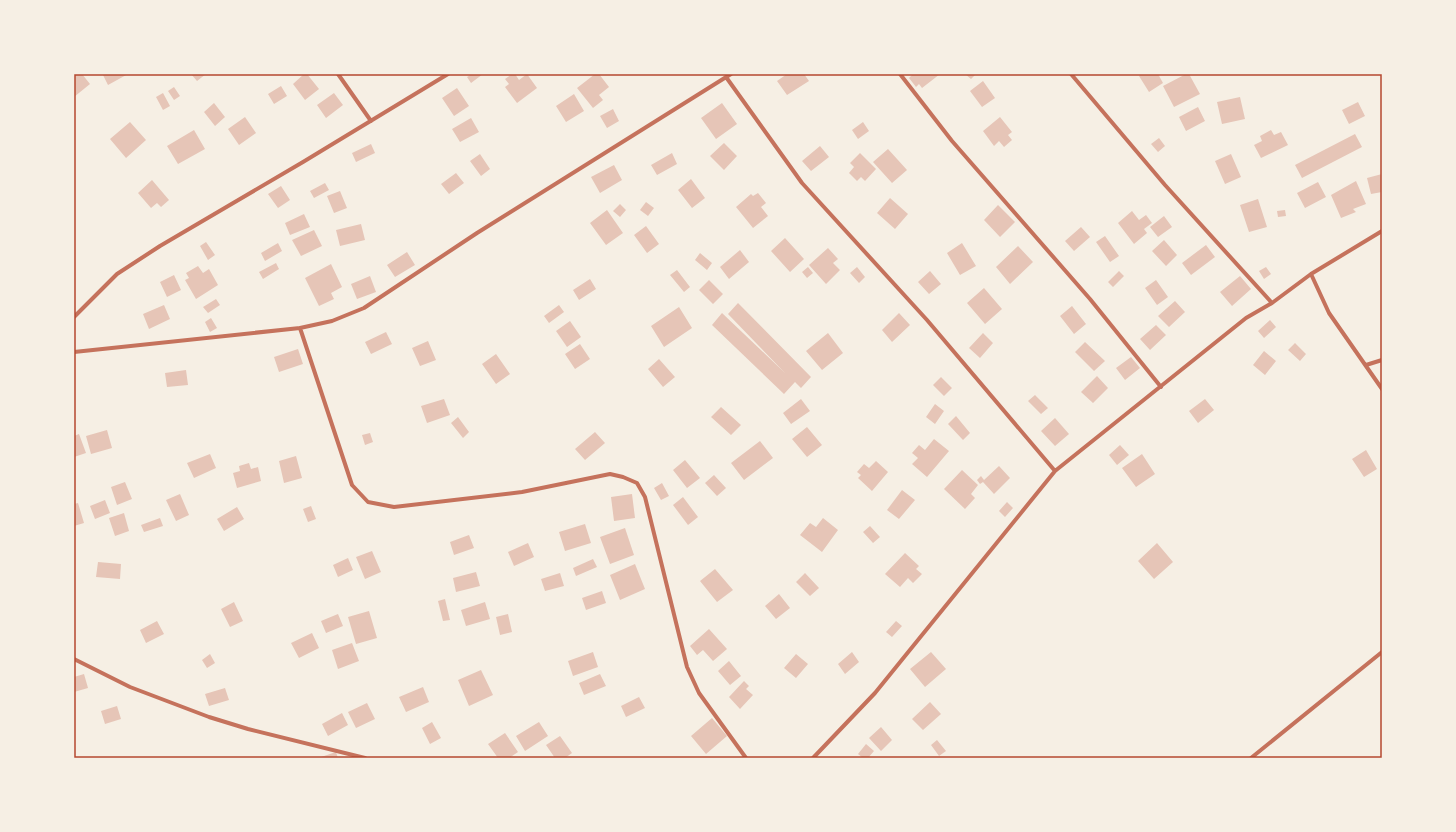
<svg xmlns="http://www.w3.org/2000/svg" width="1456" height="832" viewBox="0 0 1456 832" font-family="'DejaVu Sans',sans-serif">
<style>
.building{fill:#e6c5b7}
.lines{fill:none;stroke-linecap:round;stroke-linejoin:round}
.minor{stroke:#c5725c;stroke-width:4}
.neatline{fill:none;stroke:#b5482f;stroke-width:1.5}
</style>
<rect width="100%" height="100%" fill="#f6efe4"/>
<path class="building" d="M74,74H82L90,84L74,97Z
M105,74H128L108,85L103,75Z
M191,74H206L197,81Z
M304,74H307L319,89L305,100L293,84Z
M472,74H483L471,83L467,77Z
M512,74H515L519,80L527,74L537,88L517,103L505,87L509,84L505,79Z
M595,74H599L609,87L599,95L603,100L593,108L577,88Z
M787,74H804L809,81L787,95L777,81Z
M913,74H940L922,88L919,84L916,87L909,78Z
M965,74H976L971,79Z
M1141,74H1158L1163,83L1149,92L1139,76Z
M1186,74H1189L1200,94L1174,107L1163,86Z
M983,81L995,98L982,107L970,91Z
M281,86L287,96L274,104L268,94Z
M174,87L180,96L174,100L168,91Z
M457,88L469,106L454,116L442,98Z
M163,93L170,106L163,110L156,97Z
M334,93L343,105L326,118L317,105Z
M574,94L584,111L566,122L556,106Z
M1240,97L1245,119L1222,124L1217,102Z
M1358,102L1365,116L1349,124L1342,110Z
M214,103L225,117L215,126L204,112Z
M722,103L737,124L716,139L701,118Z
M1198,107L1205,121L1186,131L1179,117Z
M613,109L619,121L607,128L600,116Z
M245,117L256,133L239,145L228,129Z
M1000,117L1012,132L1008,135L1012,140L1004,147L999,141L994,146L983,131Z
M471,118L479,132L460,142L452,129Z
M130,122L146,140L126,158L110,139Z
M863,122L869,131L858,139L852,130Z
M194,130L205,149L178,164L167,146Z
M1271,130L1274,135L1281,132L1288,145L1261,158L1254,145L1262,141L1260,136Z
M1355,134L1362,147L1302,178L1295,165Z
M1159,138L1165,146L1158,152L1151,144Z
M724,143L737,156L724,170L710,156Z
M371,144L375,153L356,162L352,153Z
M820,146L829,157L811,171L802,161Z
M888,149L907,170L892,183L873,162Z
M672,153L677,164L657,175L651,165Z
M860,153L876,169L865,181L861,177L857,181L849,173L854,167L850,163Z
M480,154L490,169L481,176L470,161Z
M1231,154L1241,177L1225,184L1215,161Z
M614,165L622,180L600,193L591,177Z
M456,173L464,183L449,194L441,184Z
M1382,174V192L1371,194L1367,178Z
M691,179L705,198L692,208L678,190Z
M152,180L169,200L161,207L157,203L151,208L138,193Z
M1356,181L1366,204L1353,209L1356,212L1341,218L1331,195Z
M1318,182L1326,197L1305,208L1297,193Z
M325,183L329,190L314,198L310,191Z
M281,186L290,200L278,208L268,194Z
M340,191L347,208L334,213L327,196Z
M758,193L766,203L761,207L768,216L753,228L736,207L751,194L753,196Z
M890,198L908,214L895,229L877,213Z
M1258,199L1267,227L1249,232L1240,205Z
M646,202L654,208L648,216L640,210Z
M620,204L626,210L620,217L613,211Z
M998,205L1015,222L1000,237L984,220Z
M607,210L623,233L606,245L590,223Z
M1285,210L1286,216L1278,217L1277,211Z
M1132,211L1139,220L1146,215L1152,223L1144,229L1147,233L1134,244L1118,223Z
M304,214L310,227L290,235L285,223Z
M1164,216L1172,227L1158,237L1150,227Z
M361,224L365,240L340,246L336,230Z
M646,226L659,244L647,253L634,235Z
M1081,227L1090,237L1074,251L1065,241Z
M314,230L322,246L301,256L292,240Z
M1105,236L1119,256L1110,262L1096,242Z
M785,238L804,259L790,272L771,251Z
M1164,240L1177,255L1166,266L1152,251Z
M206,242L215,255L208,260L200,246Z
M278,243L282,251L265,261L261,253Z
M962,243L976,266L960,275L947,253Z
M1206,245L1215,257L1191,275L1182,263Z
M1018,246L1033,262L1010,284L996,267Z
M828,248L838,259L833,263L840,270L826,284L809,265Z
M740,250L749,262L729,279L720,267Z
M407,252L415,265L395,277L387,265Z
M700,253L712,263L707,270L695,260Z
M276,263L279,269L263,279L259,272Z
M331,264L342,287L331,293L334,299L319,306L305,278Z
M198,266L203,273L209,269L218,285L196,299L185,280L189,278L186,273Z
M808,267L813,273L807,278L802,272Z
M857,267L865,277L859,283L850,273Z
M1266,267L1271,274L1264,279L1259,271Z
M677,270L690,287L684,292L670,275Z
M930,271L941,284L929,294L918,282Z
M1119,271L1124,276L1113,287L1108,282Z
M174,275L181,290L167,297L160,282Z
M370,276L376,292L357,299L351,284Z
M1240,276L1251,289L1232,306L1220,292Z
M590,279L596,289L579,300L573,290Z
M709,280L723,294L713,304L699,290Z
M1156,280L1168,297L1157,305L1145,288Z
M984,288L1002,309L985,324L967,303Z
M216,299L220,305L208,313L203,307Z
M1175,301L1185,312L1169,327L1158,316Z
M738,303L811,377L801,388L795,382L784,394L712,325L722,313L785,373L728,314Z
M164,305L170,319L149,329L143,314Z
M559,305L564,312L549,323L544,316Z
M1072,306L1086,324L1074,334L1060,316Z
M679,307L692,328L664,347L651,326Z
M899,313L910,325L892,342L882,330Z
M211,318L217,328L210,332L205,322Z
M1270,320L1276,327L1264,338L1258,331Z
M570,321L581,337L567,347L556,331Z
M1156,325L1166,335L1150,350L1140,339Z
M386,332L392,344L371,354L365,342Z
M828,333L843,353L822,370L806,351Z
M983,333L993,343L980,358L969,348Z
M428,341L436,360L420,366L412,348Z
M1085,342L1105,361L1094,371L1075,352Z
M1295,343L1306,354L1300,361L1288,350Z
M580,344L590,359L575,369L565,354Z
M298,349L303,364L279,372L274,357Z
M1264,351L1276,361L1265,375L1253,365Z
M496,354L510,374L496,384L482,364Z
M1131,357L1140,368L1125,380L1116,368Z
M659,359L675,377L663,387L648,369Z
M186,370L188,385L167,387L165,373Z
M1097,376L1108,388L1093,403L1081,392Z
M941,377L952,388L944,396L933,385Z
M1035,395L1048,408L1041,414L1028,401Z
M444,399L450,415L427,423L421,406Z
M801,399L810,411L791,424L783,413Z
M1205,399L1214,410L1198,423L1189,411Z
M935,404L944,411L935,424L926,417Z
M721,407L741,425L731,435L711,417Z
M956,416L970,433L963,440L948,424Z
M458,417L469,432L463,438L451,423Z
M1055,418L1069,434L1055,446L1041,431Z
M807,427L822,445L807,457L792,439Z
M107,430L112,448L91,454L86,436Z
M595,432L605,443L585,460L575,449Z
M370,433L373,442L365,445L362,435Z
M79,434L86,453L74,457V436Z
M934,439L949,451L927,477L912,464L918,458L912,453L919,445L925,450Z
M760,441L773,458L744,480L731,463Z
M1120,445L1129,455L1117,465L1109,455Z
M1366,450L1377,469L1364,477L1352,459Z
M210,454L216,468L194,478L187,463Z
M1142,454L1155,474L1136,487L1122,468Z
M296,456L302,478L284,483L279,461Z
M685,460L700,478L687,488L673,470Z
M876,461L888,472L872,491L858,478L861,475L857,472L864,464L869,468Z
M249,463L251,469L258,467L261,481L237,488L233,473L240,471L239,466Z
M999,466L1010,478L994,494L983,482L980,484L977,480L981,476L984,480Z
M962,470L978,485L971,494L975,498L965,509L944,489Z
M714,475L726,488L717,496L705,483Z
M125,482L132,499L117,505L111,487Z
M662,483L669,496L661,500L654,488Z
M902,490L915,500L899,519L887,510Z
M180,494L189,515L176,521L166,500Z
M632,494L635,518L614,521L611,497Z
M683,497L698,517L688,525L673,505Z
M105,500L110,513L95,519L90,506Z
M1007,502L1013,508L1005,517L999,511Z
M78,503L84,523L74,526V504Z
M311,506L316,519L308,522L303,509Z
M237,507L244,519L224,531L217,519Z
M124,513L129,531L115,536L109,518Z
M160,518L163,526L144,532L141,525Z
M823,518L838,530L822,552L800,535L810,523L816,527Z
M585,524L591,543L565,551L559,532Z
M870,526L880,537L873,543L863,532Z
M625,528L634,555L610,564L600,537Z
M469,535L474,548L454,555L450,542Z
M528,543L534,557L514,566L508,552Z
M1157,543L1173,562L1154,579L1138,561Z
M372,551L381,572L365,579L356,557Z
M905,553L919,566L916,569L922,574L913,583L908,578L900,587L885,574Z
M348,558L353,570L338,577L333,565Z
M593,559L597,567L576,576L573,568Z
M98,562L121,564L120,579L96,577Z
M635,564L645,589L620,600L610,575Z
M715,569L733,590L717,602L700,581Z
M476,572L480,586L456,592L453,578Z
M560,573L564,586L545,591L541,579Z
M805,573L819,588L810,596L796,582Z
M602,591L606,603L586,610L582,598Z
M779,594L790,608L776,619L765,606Z
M445,599L450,620L443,621L438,601Z
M234,602L243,621L230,627L221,609Z
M485,602L490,619L466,626L461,610Z
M369,611L377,638L356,644L348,617Z
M338,614L343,626L326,633L321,621Z
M508,614L512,632L500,635L496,617Z
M157,621L164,634L146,643L140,630Z
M896,621L902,626L892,637L886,632Z
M709,629L727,649L713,661L703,650L697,655L690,646Z
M312,633L319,648L299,658L291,643Z
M352,643L359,661L338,669L332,650Z
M593,652L598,667L573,676L568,661Z
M852,652L859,662L845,674L838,664Z
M931,652L946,669L925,687L910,669Z
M210,654L215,663L207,668L202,660Z
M796,654L808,664L796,678L784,668Z
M729,661L741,676L730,685L718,671Z
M481,670L493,695L469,706L458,680Z
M84,674L88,688L74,692V677Z
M600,674L606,686L584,695L579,683Z
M744,681L749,686L746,689L753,695L740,709L729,697Z
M423,687L429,702L406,712L399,697Z
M225,688L229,700L209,706L205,694Z
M639,697L645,708L626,717L621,706Z
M930,702L941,714L923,730L912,719Z
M367,703L375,719L356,728L348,712Z
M117,706L121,719L105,724L101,711Z
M342,713L348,725L328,736L322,724Z
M712,718L727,736L706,754L691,736Z
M432,722L441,738L430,744L422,728Z
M539,722L548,736L525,751L516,736Z
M881,727L892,740L881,751L869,738Z
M505,733L518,752L509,758H498L488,744Z
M560,736L572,753L565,758H555L546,745Z
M937,740L946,751L939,756L931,745Z
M866,744L874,751L868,758H863L858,754Z
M336,752L338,758H318Z"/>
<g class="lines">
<path class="minor" d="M338,74L371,121
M900,74L952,141L1090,299L1161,387
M1071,74L1165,185L1272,303
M726,77L802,183L927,320L1055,471
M1311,274L1329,313L1382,389
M74,317L117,274L160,246L303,162L448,74
M300,328L352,485L368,502L394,507L522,492L610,474L623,477L637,483L645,497L687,667L699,693L746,758
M74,352L300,328L332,321L364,308L477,233L731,74
M1366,365L1382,360
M74,659L130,687L209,717L248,729L365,758
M813,758L875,693L1055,471L1246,318L1272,303L1311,274L1382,231
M1251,758L1382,652"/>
</g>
<rect width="1456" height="832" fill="none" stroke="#f6efe4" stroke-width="150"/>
<rect x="75" y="75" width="1306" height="682" class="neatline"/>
</svg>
